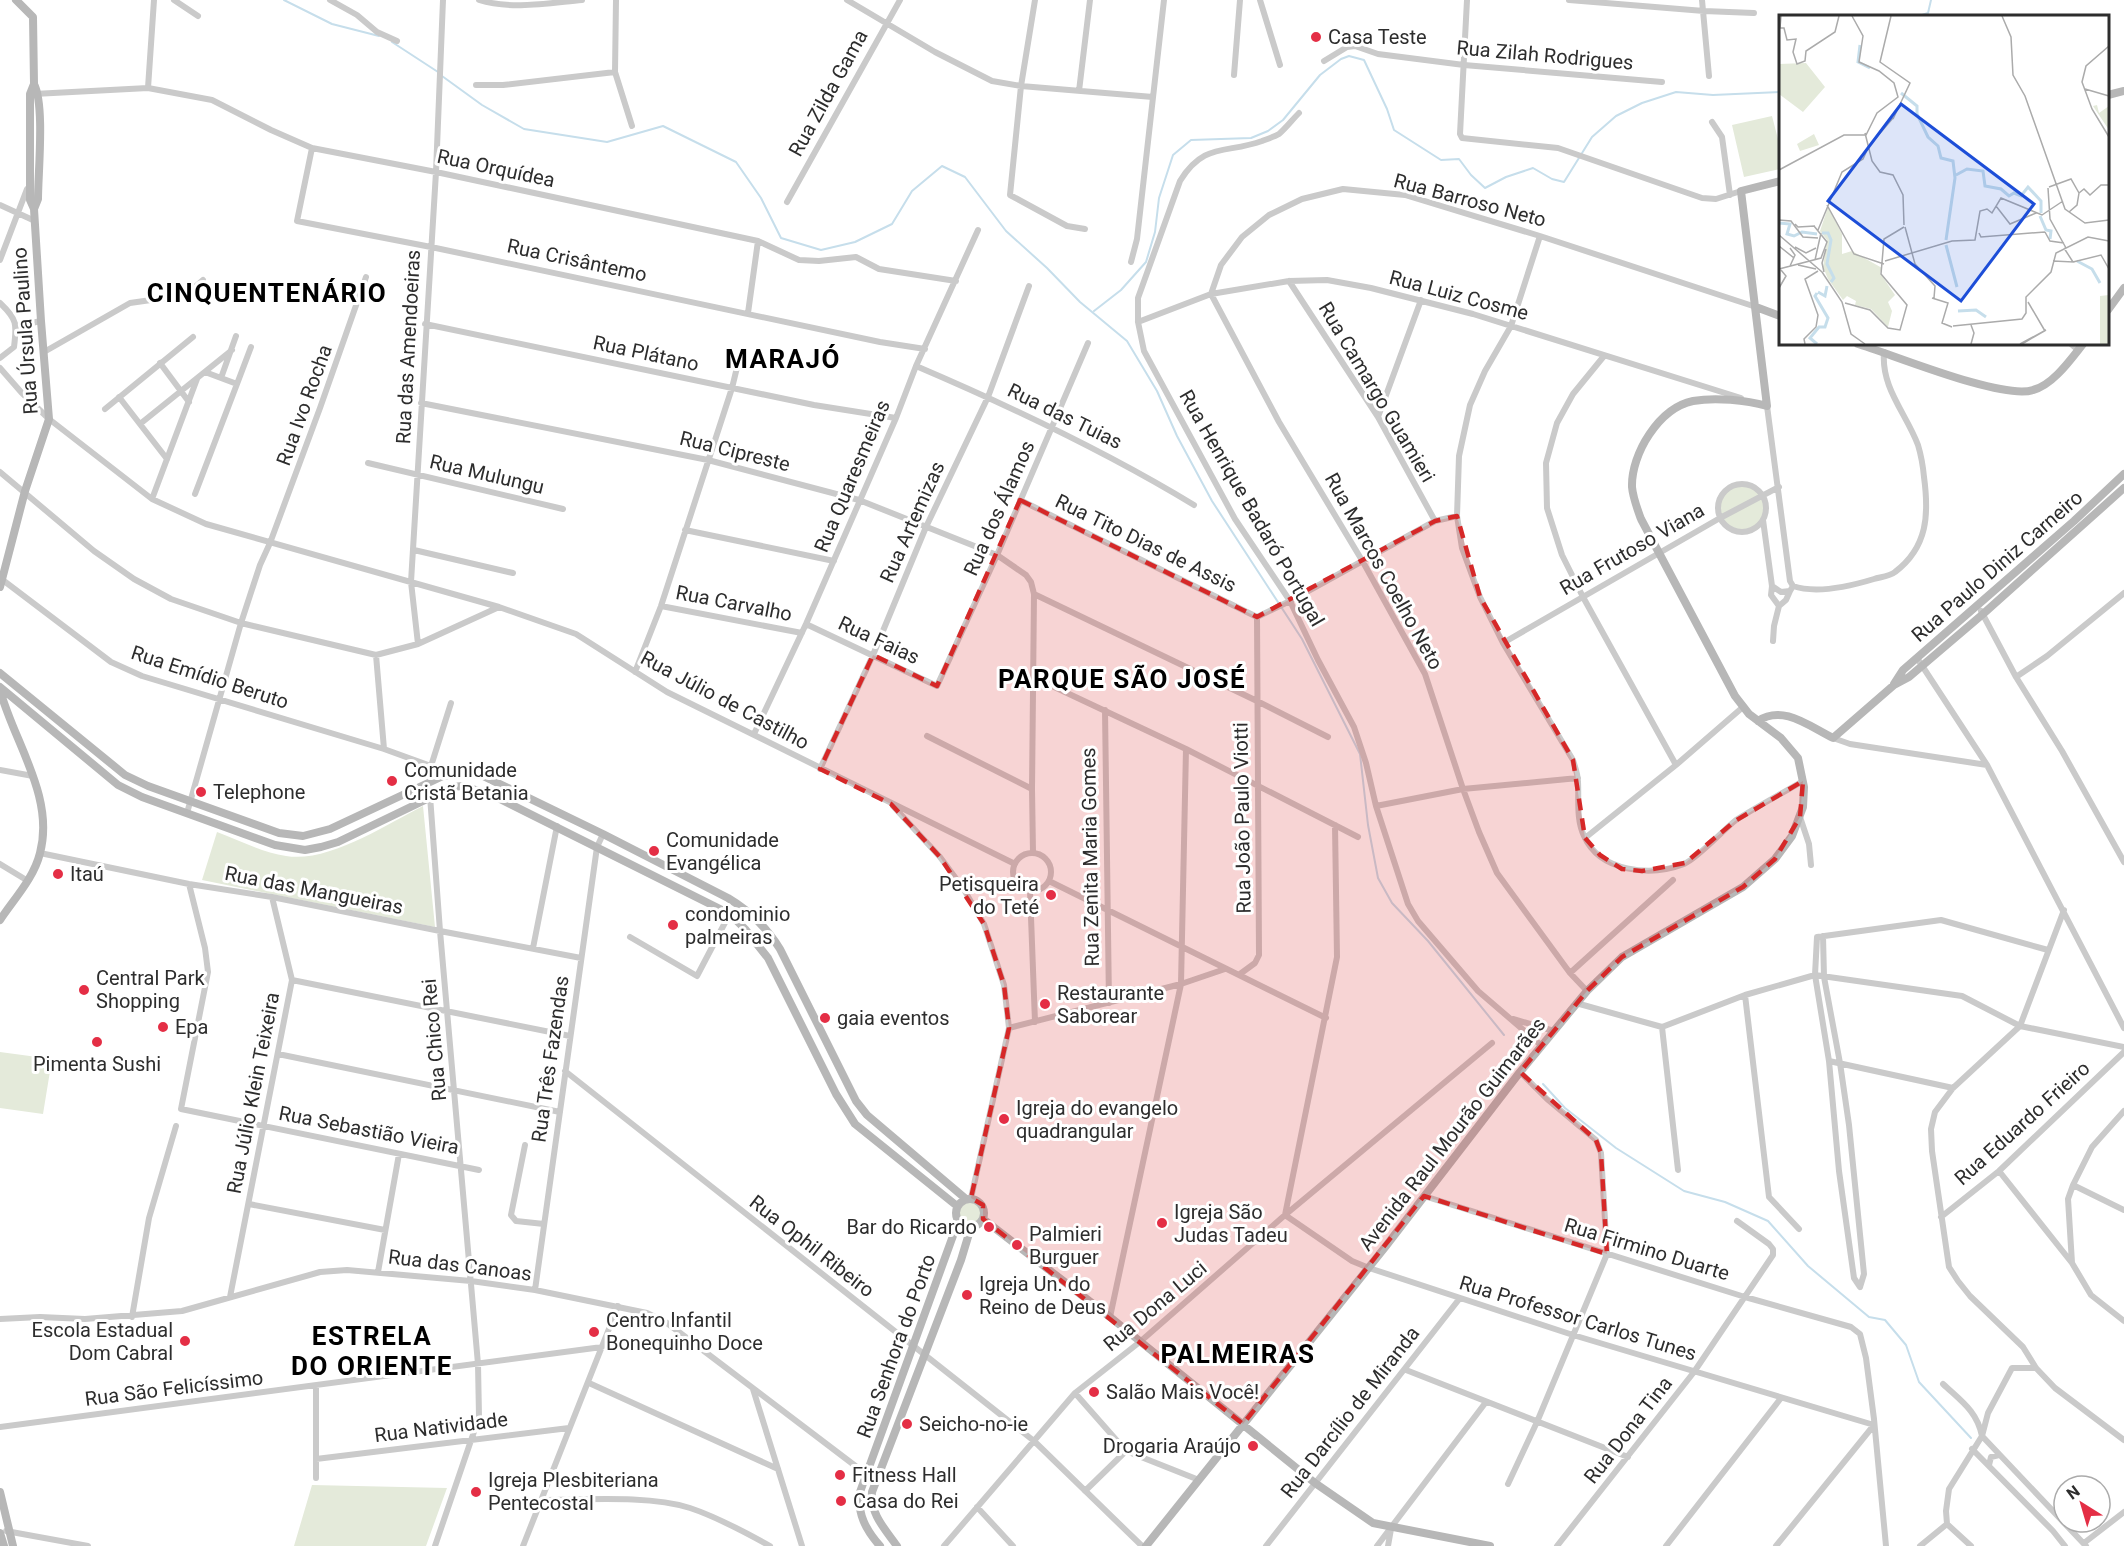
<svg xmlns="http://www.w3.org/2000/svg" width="2124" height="1546" viewBox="0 0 2124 1546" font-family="Roboto,sans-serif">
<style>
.green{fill:#e4eada}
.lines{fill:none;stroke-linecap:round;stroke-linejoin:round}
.stream{stroke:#c6deeb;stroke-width:2}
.street{stroke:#cacaca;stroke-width:6}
.secondary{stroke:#b7b7b7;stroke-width:8}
.marked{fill:#d62828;fill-opacity:0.2;stroke:#d62828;stroke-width:4.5;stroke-dasharray:12 8;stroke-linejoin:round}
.poi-dot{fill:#e42e45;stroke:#fff;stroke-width:2}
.labels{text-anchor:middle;stroke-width:6;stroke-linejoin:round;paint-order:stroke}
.poi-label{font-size:20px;fill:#2d2d2d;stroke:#fff;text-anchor:start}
.street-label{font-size:20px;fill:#2d2d2d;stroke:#fff}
.district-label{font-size:26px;font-weight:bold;letter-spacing:1.5px;fill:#000;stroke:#fff}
.inset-river{fill:none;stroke:#c6deeb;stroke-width:3}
.inset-road{fill:none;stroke:#ababab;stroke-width:1.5}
.view{fill:#1d4ed8;fill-opacity:0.15;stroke:#1d4ed8;stroke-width:3}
.inset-edge{fill:none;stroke:#2d2d2d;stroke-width:3}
</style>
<rect width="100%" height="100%" fill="#fff"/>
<path class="green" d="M1772,116L1779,143H1780V169L1744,177L1732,125Z
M1718 508a24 24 0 1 1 48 0a24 24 0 1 1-48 0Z
M423,806L435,927L202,880L217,832C239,840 263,853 286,856C329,863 385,825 423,806Z
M0,1052L52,1059L43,1114L0,1108Z
M958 1214a12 12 0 1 1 24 0a12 12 0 1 1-24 0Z
M312,1485L447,1488L426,1546H294Z"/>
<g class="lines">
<path class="stream" d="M284,0L332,24L379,36
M1919,16L1928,13L1931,0
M392,42L438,72
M442,76L482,105L524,129L607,142L663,126L736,162L761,198L781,238L821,250L855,242L892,224L912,191L942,166L965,177L1006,231L1047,268L1080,302L1127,341L1157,391L1177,436L1212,501L1302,639L1360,754L1368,825L1378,878L1392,903L1428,941L1504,1035
M1094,311L1121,290L1146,262L1155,232L1159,198L1173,155L1191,140L1251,138L1268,131L1283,120L1320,75L1341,59L1349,56L1364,60L1387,109L1394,130L1441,160L1459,159L1471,175L1485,188L1506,177L1533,168L1552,179L1564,182L1592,137L1616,116L1642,103L1676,92L1713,95L1780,92
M1543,1084L1565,1108L1616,1148L1684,1191L1725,1202L1768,1221L1808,1266L1869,1317L1885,1320L1906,1345L1919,1382L1971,1438"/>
<path class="street" d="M174,0L198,16
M330,0L357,15L377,32L397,41
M479,0C511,10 549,3 582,0
M616,0L615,72L632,126
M847,0L935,52L992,81L1021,86L1153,97
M1035,0L1021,86L1010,195L1067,226L1085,229
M1260,0L1280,65
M1467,0L1460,134L1462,138L1558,148L1702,198L1716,199L1741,191
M1569,0L1704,11L1754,13
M1702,0L1709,76
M1324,61L1347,47L1355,46L1378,54L1464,65L1662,82
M1234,75L1240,0
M476,85H503L615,72
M148,88L154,0
M1079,91L1090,0
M34,94L148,88L212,100L271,130L312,148L436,172L758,241L799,260L819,261L856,257L879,269L956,281
M1299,113C1292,120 1286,128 1279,134C1274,137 1267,139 1262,141C1226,154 1204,142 1180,181L1138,298V322L1144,351L1235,519L1290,601L1318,660L1354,727L1366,763L1376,806L1408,904L1418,921L1478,991L1542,1046
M1712,122L1722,137L1730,195
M312,148L297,221L431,247L880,342L925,349
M787,202L900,0
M0,205L35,221
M1540,236L1511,326L1485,371L1470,405L1459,456L1457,516L1462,548L1480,597L1503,643L1573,760C1575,767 1578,774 1578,782C1579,800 1576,819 1584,836C1600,872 1650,877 1684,864C1698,858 1722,831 1736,820C1758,806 1781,794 1803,781
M0,260L27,189
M1131,262L1137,239L1164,0
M1289,281L1378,417L1435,521
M0,303C17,319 17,324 14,347L0,358
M748,313L758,241
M1138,322L1211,294L1289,281L1327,280L1371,288L1473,314L1741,398
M425,324L814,405L896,418
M17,326L41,321
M2071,344L2078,350
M44,352L130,303L186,295L203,280
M1604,356L1573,394L1557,423L1546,463L1547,508L1562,555L1583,597L1676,765
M160,363L189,402
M916,366C1012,407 1105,451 1194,505
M0,368L21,392L49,419L152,499L206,524L499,607L576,634L667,692L1015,864
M205,372L237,384L251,347
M221,378L236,336
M119,397L167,459
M421,403L708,460L859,500L997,555L1026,575L1031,582L1034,594L1032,789L1033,853
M1767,406L1790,581L1793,586C1816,594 1851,586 1874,579C1881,577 1890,576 1895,572C1928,547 1929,514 1924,477C1923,466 1921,455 1918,445C1906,413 1881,388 1884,352
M105,409L193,337
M1378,417L1421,300
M140,424L232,350
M368,463L563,509
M0,472L94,551L134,579L171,599L241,623L376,655L418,644L499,607
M1718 508a24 24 0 1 1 48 0a24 24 0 1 1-48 0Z
M195,494L237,384
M152,499L197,379
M1020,500L1257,617
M1763,520L1772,586L1771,595L1779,606L1774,626L1773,641
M685,530L834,561
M414,550L513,573
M0,578L111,662L142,676L384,749L431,766
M1772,586L1781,592L1790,591L1793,586
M1034,594L1257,701L1328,737
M661,606L802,633
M1779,606L1786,600L1790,591
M1981,611L2016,677L2062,751L2124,862
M1257,617L1290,601L1435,521L1457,516
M806,624L937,686L997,555L1088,343
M1503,643L1720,518L1779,487
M418,644L411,582L436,172L443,0
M376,655L384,749
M1917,658L1987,765L2124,1028
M635,672L661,606L732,388L741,351
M1033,677L1186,749L1358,837
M2016,677L2047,656L2124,593
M1105,710L1109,1003
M754,734L806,624L896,418L916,366L978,230
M927,736L1032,789
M1833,738L1850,744L1987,765
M820,769L873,655L926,527L988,397L1029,286
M0,770L33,776
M430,782L431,766L451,703
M430,796L440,931L478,1364L479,1417L435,1546
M893,806L940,857L963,888L984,924L1004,985L1009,1028L971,1198
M1376,806L1463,789L1578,778
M187,813L241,623L260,565L270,543L320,408L366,277
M1800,817L1809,844L1811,865
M1335,825L1337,957L1285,1215L1352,1261L1369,1268L1573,1335L1874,1425
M1585,838L1676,765L1743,707
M40,853L189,884L272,897L440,931L581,958
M1013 872a19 19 0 1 1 38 0a19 19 0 1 1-38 0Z
M0,864L28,881
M1049,881L1326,1018
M189,884L205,948L208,972L181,1109L479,1170
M1030,891L1035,1022
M2064,910L2020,1026L1953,1088L1935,1112L1931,1129L1932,1151L1949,1267L1958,1281L1970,1296L2023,1347L2036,1368L2055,1388L2124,1440
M1823,936L1824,977L1840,1063L1849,1125L1864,1274L1860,1287
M630,937L697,976L729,915
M533,948L557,826
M1570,973L1673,880
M1240,974L1255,963L1259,955L1257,617
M292,980L570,1036
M1587,991L1570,973L1497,873L1479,832L1463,789L1425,674L1363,562L1279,422L1211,294L1221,265L1242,237L1269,215L1302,199L1343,189L1405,195L1540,236L1756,307
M1745,995L1769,1197L1799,1229
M1576,1003L1662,1027L1745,995L1815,975L1962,996L2020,1026L2124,1047
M1513,1019L1554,1031
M1662,1027L1678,1170
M1009,1028L1181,984L1225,969
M278,1054L560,1112
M1829,1061L1953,1088
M565,1071L1034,1441L1142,1546
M2124,1111L2092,1147L2073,1185L2068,1199L2072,1263L2091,1295L2124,1321
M525,1145L511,1215L516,1221L544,1224
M1999,1171L2072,1263
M2073,1185L2124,1210
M1424,1196L1745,1297L1851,1327L1860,1334L1866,1358L1874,1419L1886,1546
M249,1204L385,1230
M1941,1217L1999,1171L2124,1052
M378,1272L399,1154
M1860,1287L1854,1278L1839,1171L1829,1061L1815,975L1817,937L1941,920L2048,950
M535,1290L597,847L603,834
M230,1297L292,980L272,897
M132,1317L149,1218L176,1126
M1110,1317L1181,984L1186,749
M0,1319L40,1317L85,1319L182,1311L320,1272L347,1270L471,1281L535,1290L647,1313L667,1323L866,1474
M1406,1370L1628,1457
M589,1383L778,1469
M1943,1384C1961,1401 1977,1411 1982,1436L2086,1546
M753,1389L802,1546
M1075,1393L1126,1451L1199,1480
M0,1427L602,1347
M1972,1449L2053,1531L2065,1546
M316,1459L569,1428
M1989,1465L1991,1457L1999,1455
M316,1478V1386
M1508,1484L1537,1422L1607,1254L1601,1153L1596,1140L1547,1099L1520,1072
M1085,1491L1126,1451
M541,1500C586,1500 648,1495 690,1508C717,1517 745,1532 770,1546
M977,1507L1013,1546
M6,1531L88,1546
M2084,1543L2124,1512
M523,1546L618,1306
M944,1546L1075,1393L1141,1341L1285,1215L1492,1043
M1266,1546L1460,1298
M1377,1546L1486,1402
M1388,1546L1391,1529
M1557,1546L1694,1372L1773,1255V1249L1769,1244L1737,1221
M1666,1546L1781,1398
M1776,1546L1874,1425
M1920,1546L1947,1524
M1971,1546L1947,1524L1946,1511L1949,1489L1982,1436L1988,1413L2012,1368H2036"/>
<path class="secondary" d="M34,84C45,105 38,173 38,199L34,209
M2108,95L2124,91
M1756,307L1780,316
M2108,310L2124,288
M1858,344C1894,355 2002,400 2033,390C2053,385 2071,359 2083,344
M0,587L25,491L49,419L41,321L34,209L30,200V94L34,84L33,17L16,0
M0,673L125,775L148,786L279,833L303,836L330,829L443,776L459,773L481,775L603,834L728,898C750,911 767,928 780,949L856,1101L867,1115L966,1199
M1894,684L1903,670L2074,521L2124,474
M0,687L118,785L142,797L275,845L305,850L321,847L338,842L452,787L463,786L492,795L722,910L735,919L745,929L768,958L836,1094L855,1124L957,1206
M0,690C14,742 55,797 40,853C34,878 14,899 0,920
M1758,721C1783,704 1810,727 1833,738L1894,685L1909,677L1983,614L2124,488
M956 1213a14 14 0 1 1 28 0a14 14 0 1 1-28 0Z
M983,1219L1110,1317L1315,1483L1373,1523L1490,1546
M0,1492L13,1546
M0,1533L4,1546
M880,1546C866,1530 857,1514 860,1492L958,1222
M897,1546C885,1529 870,1514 872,1492L961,1260L971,1227
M1146,1546L1386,1246L1520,1072L1587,991L1622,957L1743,887L1775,859L1792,836L1803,807L1804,787L1798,758L1781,738L1749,714L1735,696L1641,519C1637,508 1633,498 1632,487C1631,454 1659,408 1693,401C1715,397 1746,400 1767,406L1741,191L1780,181"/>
</g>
<path class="marked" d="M1020,500L1257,617L1435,521L1457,516L1480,597L1573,760L1585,838L1600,855L1622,869L1642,871L1685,863L1735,821L1803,781L1800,817L1775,859L1743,887L1622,957L1587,991L1520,1072L1596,1140L1601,1153L1607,1254L1424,1196L1243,1424L983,1219V1205L971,1198L1009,1028L1004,985L984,924L940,857L891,804L820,769L873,655L937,686Z"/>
<g class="poi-dot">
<circle cx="1316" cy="37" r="6"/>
<circle cx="392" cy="781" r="6"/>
<circle cx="201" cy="792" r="6"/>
<circle cx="654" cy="851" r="6"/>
<circle cx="58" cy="874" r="6"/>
<circle cx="1051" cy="895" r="6"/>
<circle cx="673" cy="925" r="6"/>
<circle cx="84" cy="990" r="6"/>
<circle cx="1045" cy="1004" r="6"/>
<circle cx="825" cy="1018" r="6"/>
<circle cx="163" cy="1027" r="6"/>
<circle cx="97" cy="1042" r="6"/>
<circle cx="1004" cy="1119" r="6"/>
<circle cx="1162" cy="1223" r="6"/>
<circle cx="989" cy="1227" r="6"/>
<circle cx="1017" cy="1245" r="6"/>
<circle cx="967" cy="1295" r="6"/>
<circle cx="594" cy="1332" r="6"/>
<circle cx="185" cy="1341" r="6"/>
<circle cx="1094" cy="1392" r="6"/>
<circle cx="907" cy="1424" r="6"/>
<circle cx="1253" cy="1446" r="6"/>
<circle cx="840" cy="1475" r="6"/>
<circle cx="476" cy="1492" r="6"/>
<circle cx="841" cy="1501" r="6"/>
</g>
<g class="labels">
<g class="poi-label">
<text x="1328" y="44">Casa Teste</text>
<text x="404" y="777">Comunidade<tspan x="404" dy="23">Cristã Betania</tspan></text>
<text x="213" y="799">Telephone</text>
<text x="666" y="847">Comunidade<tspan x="666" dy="23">Evangélica</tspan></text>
<text x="70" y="881">Itaú</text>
<text x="1039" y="891" text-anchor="end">Petisqueira<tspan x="1039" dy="23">do Teté</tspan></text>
<text x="685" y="921">condominio<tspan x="685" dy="23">palmeiras</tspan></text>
<text x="96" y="985">Central Park<tspan x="96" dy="23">Shopping</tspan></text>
<text x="1057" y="1000">Restaurante<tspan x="1057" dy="23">Saborear</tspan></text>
<text x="837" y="1025">gaia eventos</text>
<text x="175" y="1034">Epa</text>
<text x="97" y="1071" text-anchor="middle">Pimenta Sushi</text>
<text x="1016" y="1115">Igreja do evangelo<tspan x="1016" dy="23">quadrangular</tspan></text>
<text x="1174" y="1219">Igreja São<tspan x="1174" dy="23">Judas Tadeu</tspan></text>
<text x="977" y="1234" text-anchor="end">Bar do Ricardo</text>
<text x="1029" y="1241">Palmieri<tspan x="1029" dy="23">Burguer</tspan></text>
<text x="979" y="1291">Igreja Un. do<tspan x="979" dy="23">Reino de Deus</tspan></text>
<text x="606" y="1327">Centro Infantil<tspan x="606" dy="23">Bonequinho Doce</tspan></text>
<text x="173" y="1337" text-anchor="end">Escola Estadual<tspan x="173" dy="23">Dom Cabral</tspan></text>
<text x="1106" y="1399">Salão Mais Você!</text>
<text x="919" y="1431">Seicho-no-ie</text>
<text x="1241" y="1453" text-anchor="end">Drogaria Araújo</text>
<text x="852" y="1482">Fitness Hall</text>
<text x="488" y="1487">Igreja Plesbiteriana<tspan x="488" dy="23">Pentecostal</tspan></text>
<text x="853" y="1508">Casa do Rei</text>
</g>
<g class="street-label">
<text transform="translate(1545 55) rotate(5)" y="7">Rua Zilah Rodrigues</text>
<text transform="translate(828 93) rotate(-61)" y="7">Rua Zilda Gama</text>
<text transform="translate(496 168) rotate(12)" y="7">Rua Orquídea</text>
<text transform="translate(1470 200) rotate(15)" y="7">Rua Barroso Neto</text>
<text transform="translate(577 260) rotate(12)" y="7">Rua Crisântemo</text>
<text transform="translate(1459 295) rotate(15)" y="7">Rua Luiz Cosme</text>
<text transform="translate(25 331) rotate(-94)" y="7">Rua Úrsula Paulino</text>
<text transform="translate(408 347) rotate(-87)" y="7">Rua das Amendoeiras</text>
<text transform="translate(646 353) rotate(12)" y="7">Rua Plátano</text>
<text transform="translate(1377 392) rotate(59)" y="7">Rua Camargo Guamieri</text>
<text transform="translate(304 405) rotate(-70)" y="7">Rua Ivo Rocha</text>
<text transform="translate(1065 416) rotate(26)" y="7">Rua das Tuias</text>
<text transform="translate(735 451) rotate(14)" y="7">Rua Cipreste</text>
<text transform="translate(487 474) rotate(13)" y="7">Rua Mulungu</text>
<text transform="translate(852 476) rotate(-67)" y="7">Rua Quaresmeiras</text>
<text transform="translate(999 508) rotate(-66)" y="7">Rua dos Álamos</text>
<text transform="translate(1252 508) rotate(60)" y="7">Rua Henrique Badaró Portugal</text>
<text transform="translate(912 522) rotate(-66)" y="7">Rua Artemizas</text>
<text transform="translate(1146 543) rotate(26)" y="7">Rua Tito Dias de Assis</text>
<text transform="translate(1632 549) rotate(-30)" y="7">Rua Frutoso Viana</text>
<text transform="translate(1997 566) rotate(-41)" y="7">Rua Paulo Diniz Carneiro</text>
<text transform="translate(1384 571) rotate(61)" y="7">Rua Marcos Coelho Neto</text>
<text transform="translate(734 603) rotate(11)" y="7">Rua Carvalho</text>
<text transform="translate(879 640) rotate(25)" y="7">Rua Faias</text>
<text transform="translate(210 677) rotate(18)" y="7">Rua Emídio Beruto</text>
<text transform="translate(725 700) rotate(28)" y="7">Rua Júlio de Castilho</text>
<text transform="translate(1242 818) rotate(-91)" y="7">Rua João Paulo Viotti</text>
<text transform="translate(1090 857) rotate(-91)" y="7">Rua Zenita Maria Gomes</text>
<text transform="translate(314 890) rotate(11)" y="7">Rua das Mangueiras</text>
<text transform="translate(434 1040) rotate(-95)" y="7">Rua Chico Rei</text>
<text transform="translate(550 1059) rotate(-82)" y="7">Rua Três Fazendas</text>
<text transform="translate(253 1093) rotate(-79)" y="7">Rua Júlio Klein Teixeira</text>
<text transform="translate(2022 1123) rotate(-42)" y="7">Rua Eduardo Frieiro</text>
<text transform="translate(369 1130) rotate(11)" y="7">Rua Sebastião Vieira</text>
<text transform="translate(1452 1134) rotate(-52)" y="7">Avenida Raul Mourão Guimarães</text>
<text transform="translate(812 1246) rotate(38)" y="7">Rua Ophil Ribeiro</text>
<text transform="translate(1647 1249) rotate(17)" y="7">Rua Firmino Duarte</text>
<text transform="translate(460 1265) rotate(7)" y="7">Rua das Canoas</text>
<text transform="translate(1155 1306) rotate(-40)" y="7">Rua Dona Luci</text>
<text transform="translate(1578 1318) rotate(17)" y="7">Rua Professor Carlos Tunes</text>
<text transform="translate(896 1346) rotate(-70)" y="7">Rua Senhora do Porto</text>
<text transform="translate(174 1388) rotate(-7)" y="7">Rua São Felicíssimo</text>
<text transform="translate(1350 1412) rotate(-52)" y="7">Rua Darcílio de Miranda</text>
<text transform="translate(441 1427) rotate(-7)" y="7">Rua Natividade</text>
<text transform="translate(1628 1430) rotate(-52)" y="7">Rua Dona Tina</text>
</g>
<g class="district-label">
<text x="267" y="302">CINQUENTENÁRIO</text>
<text x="783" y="368">MARAJÓ</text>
<text x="1122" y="688">PARQUE SÃO JOSÉ</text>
<text x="372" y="1345">ESTRELA<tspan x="372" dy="30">DO ORIENTE</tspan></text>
<text x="1238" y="1363">PALMEIRAS</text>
</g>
</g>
<g transform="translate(1779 15)">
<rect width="330" height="330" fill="#fff"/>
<path d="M27,48L46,72L24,97L0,79V49ZM318,90L320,98L330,91V115L314,91ZM35,119L40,130L21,136L18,129ZM49,192L63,219V239L73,236L103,253L101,258L116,280L109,287L113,296L109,312L92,294L76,290L77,286L68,281L64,285L49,264L44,252L48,225L41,216ZM330,280V329H321V281Z" fill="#e4eada"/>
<path class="inset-river" d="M81,30L79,47L91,53M122,78L138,91V99L149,122L159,131L162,143L174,146L176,163L167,225M177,160L188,154L204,156L206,171L222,174L230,181L235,178L242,181L249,172L262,186V198M261,201L267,215L272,216L271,224M0,208L11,209L8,219L15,221L23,217L38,219M43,218H49L52,225L48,249L55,263L52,267M167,230L178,272M298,246L313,254L321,268M39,277L46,281L48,271M179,296L197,295L207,302M38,329L31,323L40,312H46L49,303L36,281L38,278"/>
<path class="inset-road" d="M2,1L1,13H5L8,25L17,24L14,37L18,49L26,46L27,36L56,17L60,1M112,1L101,47L131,68L114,104M223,1L232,22L234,60L246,81L286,194L306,208L330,205M330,31L307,51L303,67L313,94L330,122M306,74L330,81M86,118L93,146L101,157L114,160L124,180L125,210M90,131L114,103M0,155L65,120H87L98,98L119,82L115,68L100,56L80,47L84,21L73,1M270,172L292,164L300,178M269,173L271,204L287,233M300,178L305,174L311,180L322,170H330M48,190L75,239L105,249M217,191L231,209L257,198M290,197L298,190L300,178M0,205L12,206L24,222L39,223M16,209L19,212L36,211M126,212L136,249L156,271L155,283M39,215L63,157L84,144L89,133M266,217L271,226L285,228M200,218L202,222L266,217M0,220L43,257L63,287L72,319L86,329M0,231L15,243M16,232L27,238L37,233M36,245L42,218M106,246L173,226L196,225L201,196L208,194L213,198L222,183L263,200L284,186M274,246L294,247L285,233M294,247L322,240L330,254M19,250L37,254M11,251L16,240L11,233M0,254L42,243L48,227L35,211M45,257L43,248L47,234M0,273L7,261L2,255M153,283L169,288L163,308L173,312M249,287L266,316M66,288L91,295L109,313L121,315L128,290L102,259L105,224L125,212M174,311L243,304L247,298V282L272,257L277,238L309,222L330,226M26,329L25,324L37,312L39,300L26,264L39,256M192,329L195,318L192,310M241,329L267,315L243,329"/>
<path class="view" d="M122,89L255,189L182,286L49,186Z"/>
<rect width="330" height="330" class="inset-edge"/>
</g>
<g transform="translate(2082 1504) rotate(323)"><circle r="28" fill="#ffffff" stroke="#ababab" stroke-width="1.5"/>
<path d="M0-4.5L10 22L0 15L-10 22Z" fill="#e42e45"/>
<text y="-9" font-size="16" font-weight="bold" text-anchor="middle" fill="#2d2d2d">N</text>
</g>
</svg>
